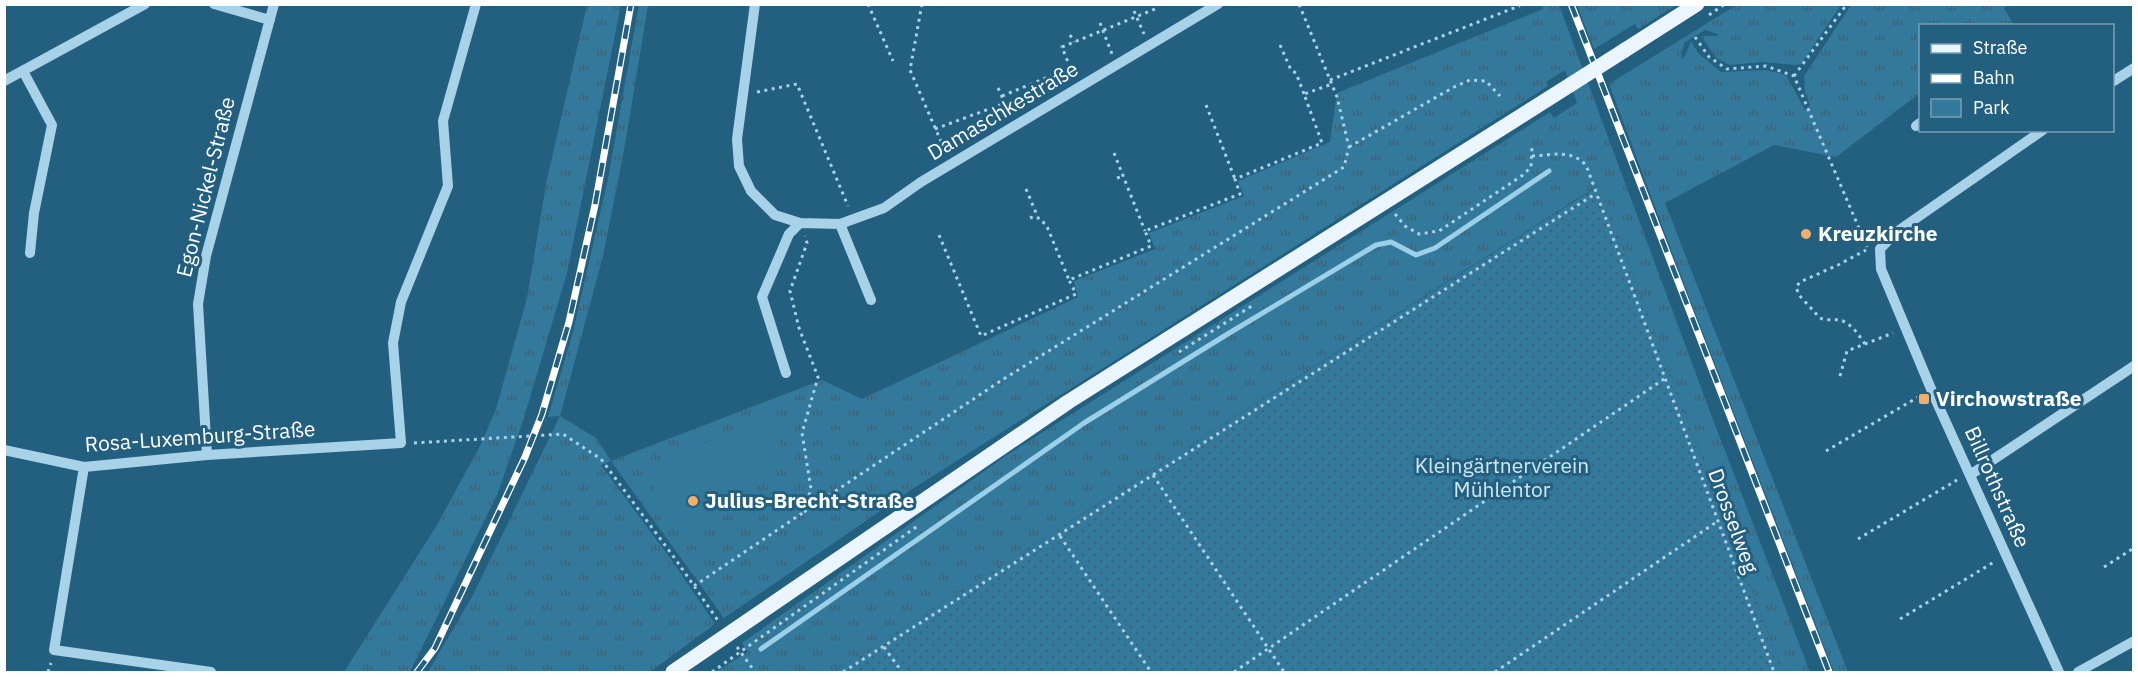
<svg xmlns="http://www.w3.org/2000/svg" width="2138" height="677" viewBox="0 0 2138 677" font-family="'IBM Plex Sans',sans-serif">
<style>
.grass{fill:url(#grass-tufts)}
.park{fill:#33799b}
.garden{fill:url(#garden-dots)}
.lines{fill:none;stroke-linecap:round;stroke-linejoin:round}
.stream{stroke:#9cd0e8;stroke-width:5}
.path{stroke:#a8d2e7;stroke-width:3;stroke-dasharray:3 4.5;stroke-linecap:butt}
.minor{stroke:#a8d2e7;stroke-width:10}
.major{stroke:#eaf5fd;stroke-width:15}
.rail-casing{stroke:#fff;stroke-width:7}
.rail{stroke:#235f7f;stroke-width:4.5;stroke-dasharray:14;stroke-linecap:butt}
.major-bridge{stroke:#eaf5fd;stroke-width:15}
.poi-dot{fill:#f2ae6b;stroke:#235f7f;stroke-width:2}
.labels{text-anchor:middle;stroke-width:6;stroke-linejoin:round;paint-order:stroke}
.street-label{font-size:21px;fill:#fff;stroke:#235f7f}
.poi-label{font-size:21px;font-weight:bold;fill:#fff;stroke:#235f7f;text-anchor:start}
.park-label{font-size:21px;fill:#cce8f5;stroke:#235f7f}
</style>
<defs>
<pattern id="grass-tufts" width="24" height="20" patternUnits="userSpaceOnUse" patternTransform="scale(1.5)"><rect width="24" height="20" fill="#33799b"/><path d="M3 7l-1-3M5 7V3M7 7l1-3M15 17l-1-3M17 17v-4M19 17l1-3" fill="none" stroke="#406274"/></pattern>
<pattern id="garden-dots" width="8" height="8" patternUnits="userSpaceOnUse" patternTransform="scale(1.5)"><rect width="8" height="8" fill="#33799b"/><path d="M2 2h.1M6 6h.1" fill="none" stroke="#406274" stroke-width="1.8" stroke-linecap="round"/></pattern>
</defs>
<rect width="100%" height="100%" fill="#235f7f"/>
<path class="grass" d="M639,4L648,5L625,145L603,256L560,416L596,438L611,461L822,380L862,399L1078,297L1074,281L1155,249L1149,233L1244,196L1238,181L1330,142L1337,93L1543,9L1542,5H1559L1712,417L1810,672H1783L1599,185L833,672H715L748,652L742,643L1010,453L1550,112L1554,118L1577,103L1565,70L1546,82L1548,86L917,486L724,618L611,461L601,465L673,562L715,624L650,672H428L473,595L560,416L548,417L573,332L608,179Z
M1738,4L1841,5L1801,64L1797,65L1761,62L1730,65L1716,58L1701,36H1718V34L1705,30L1684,43L1681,59L1684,58L1691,41L1698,53L1721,72L1766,70L1786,75L1805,110L1810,105L1805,93L1804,76L1851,5H2009L2004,8L2014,25L1920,26V93L1836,157L1774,145L1665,203L1848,672H1834L1678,268L1609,84Z
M587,5H621L567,273L523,421L497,495L410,672H344L437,525L481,444L496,409L527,298L547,179Z
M1577,5H1676L1638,29L1635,24L1594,49Z"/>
<path class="park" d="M768,415L786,464L676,532L645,470Z"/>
<path class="garden" d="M1599,185L1783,672H833L1594,189Z"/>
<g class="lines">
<path class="stream" d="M761,649L1084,423L1226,335L1376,245L1391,242L1416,255L1435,248L1549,171"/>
<path class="path" d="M868,4L893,61
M922,4L910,70L946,153
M1134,11L1144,34
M1709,15L1725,4
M1100,23L1112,54
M1070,35L1074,42
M1695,37L1709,57L1727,69L1766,66L1794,76L1867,247
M1280,45L1291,70L1296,73L1304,94
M1073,75L1062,47L1155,9L1158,4
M1794,76L1847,4
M1330,80L1519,6V4
M998,88L1005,103
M757,92L797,84L848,206
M1002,96L1070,68
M1206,105L1235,179
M935,129L1005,103L1011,115
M1349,147L1454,87L1470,80L1486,81L1500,96
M1114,153L1145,231
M1532,156C1552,155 1571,149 1586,165L1774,672
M1117,178L1123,176
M1026,189L1039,220L1046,224L1069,280L1151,246L1145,231L1240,194L1235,179L1322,143L1304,94L1332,84
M1395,214L1405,226L1419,234L1439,231L1523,175L1531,167L1532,146
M1030,218L1037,215
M939,235L981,336L1076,294L1069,280
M1865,344C1859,335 1851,323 1840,320C1833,319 1826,321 1820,318L1799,295L1796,287L1800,282L1838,265L1866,250
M1179,352L1255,304
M1840,376L1847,351L1893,333
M414,443L563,434L601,459L676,560L719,622
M1826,451L1920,396
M1153,475L1284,672
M804,512L1002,380L1344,167L1349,147L1337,97L1299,4
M1060,536L1151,672
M1858,539L1957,480
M2104,567L2134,548
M694,586L804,512L811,489L802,433L818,377L799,328L790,291L807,243L805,236
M1900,619L1994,562
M737,647L755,672
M884,647L902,672
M48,672L51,663
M712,672L919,525
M843,672L1595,194
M1234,672L1664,379
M1495,672L1718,521"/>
<path class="minor" d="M214,4L270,20
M755,4L737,139L739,166L751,191L775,215L800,223L840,224L884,208L921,182L1218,4
M23,71L52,125L34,213L30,253
M4,81L145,4
M2112,82L2134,68
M1916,126L1920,123
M2043,130L1895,233L1880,249L1881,269L1934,396L2059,672
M840,224L871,300
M786,373L762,297L789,234L800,223
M4,450L84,467L207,455L401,443L393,343L401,302L448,186L443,121L476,4
M207,455L198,304L206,256L274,4
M84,467L54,650L211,672
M1970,475L2134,366
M2078,672L2134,641"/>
<path class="major" d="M1625,50L1697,4
M673,672L1068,402L1570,85"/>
<g class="rail-casing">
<path id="rail" d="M1571,4L1829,672
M417,672L435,648L525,457L542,414L569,322L595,205L631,4"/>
</g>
<use href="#rail" class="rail"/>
<path class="major-bridge" d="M1570,85L1625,50"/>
</g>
<g class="poi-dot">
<circle cx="1806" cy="234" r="6"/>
<rect x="1918" y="393" width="12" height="12" rx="3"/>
<circle cx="693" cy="501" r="6"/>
</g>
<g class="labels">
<g class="street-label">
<text transform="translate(1003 111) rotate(-31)" y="7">Damaschkestraße</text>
<text transform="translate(206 187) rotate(-76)" y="7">Egon-Nickel-Straße</text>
<text transform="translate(200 437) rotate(-4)" y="7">Rosa-Luxemburg-Straße</text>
<text transform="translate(1997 487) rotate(66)" y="7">Billrothstraße</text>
<text transform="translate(1733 521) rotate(70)" y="7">Drosselweg</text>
</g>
<g class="poi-label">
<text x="1818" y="241">Kreuzkirche</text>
<text x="1936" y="406">Virchowstraße</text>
<text x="705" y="508">Julius-Brecht-Straße</text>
</g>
<g class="park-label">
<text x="1502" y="473">Kleingärtnerverein<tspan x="1502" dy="24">Mühlentor</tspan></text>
</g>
</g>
<rect width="2138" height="677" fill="none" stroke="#ffffff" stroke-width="12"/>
<rect x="1919" y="24" width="195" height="108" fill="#235f7f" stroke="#7b9fb2" stroke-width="1.5"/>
<rect x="1931" y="44" width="30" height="9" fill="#eaf5fd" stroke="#7b9fb2" stroke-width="1.5"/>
<text x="1973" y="54" font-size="18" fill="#ffffff">Straße</text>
<rect x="1931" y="74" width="30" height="9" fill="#ffffff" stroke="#7b9fb2" stroke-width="1.5"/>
<text x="1973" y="84" font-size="18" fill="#ffffff">Bahn</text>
<rect x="1931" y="99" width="30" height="18" fill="#33799b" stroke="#7b9fb2" stroke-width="1.5"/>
<text x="1973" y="114" font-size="18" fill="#ffffff">Park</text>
</svg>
